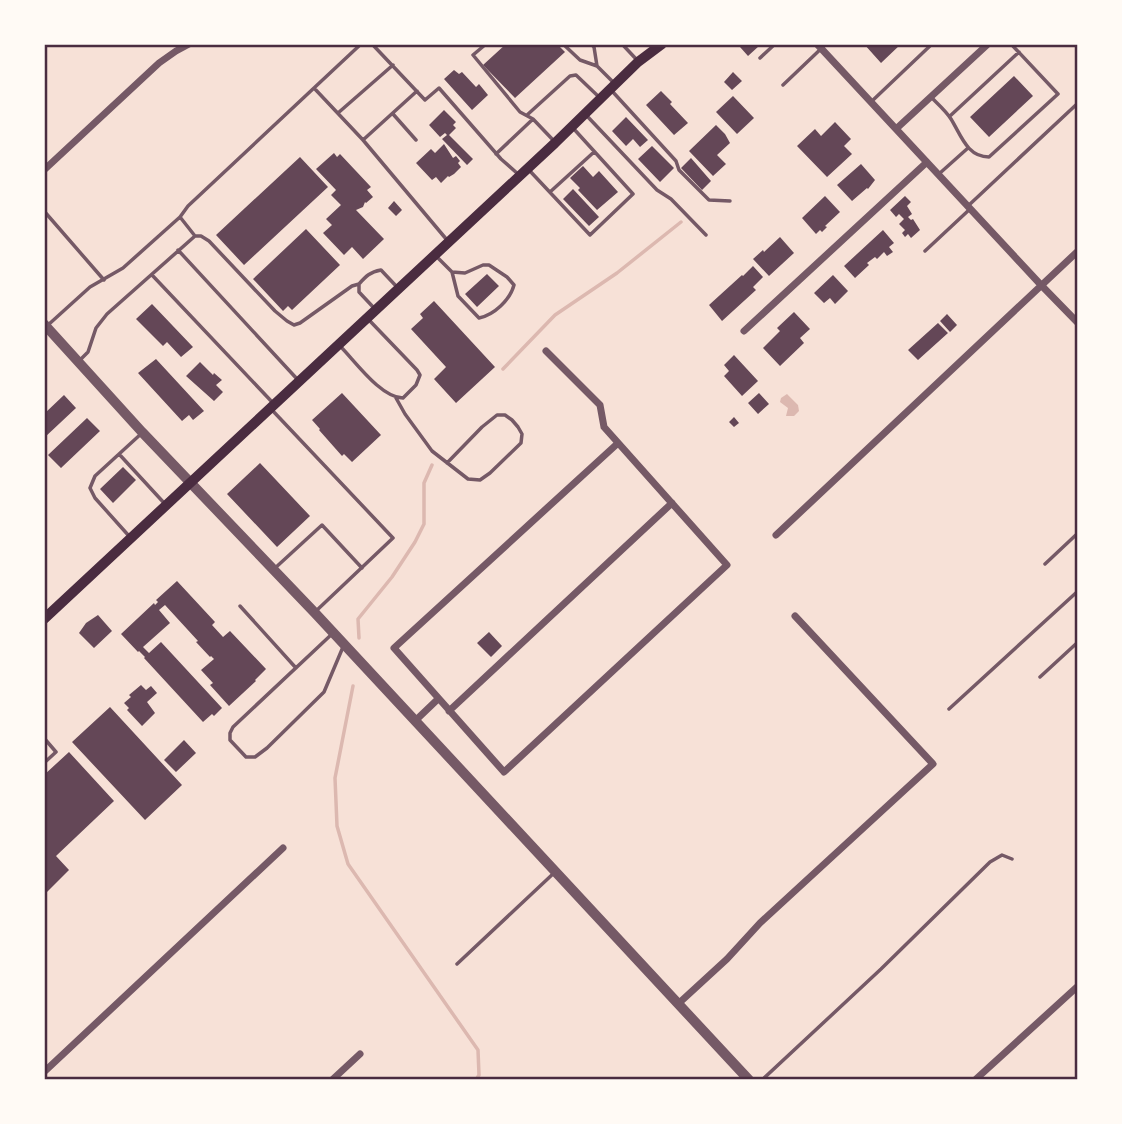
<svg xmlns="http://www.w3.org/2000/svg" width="1122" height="1124" viewBox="0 0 1122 1124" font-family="'Golos Text',sans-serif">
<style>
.water{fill:#dcb8b0}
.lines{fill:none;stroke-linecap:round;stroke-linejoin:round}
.stream{stroke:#dcb8b0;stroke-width:3.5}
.building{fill:#644757}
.service{stroke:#755966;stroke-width:3.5}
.minor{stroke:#755966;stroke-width:7}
.tertiary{stroke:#755966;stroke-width:10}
.secondary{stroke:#4a2c40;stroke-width:10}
.neatline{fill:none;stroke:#4a2c40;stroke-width:2.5}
</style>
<rect width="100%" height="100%" fill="#f7e1d7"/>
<path class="water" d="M787,394L798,405L799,411L794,416H786L788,408L780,402L781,398Z"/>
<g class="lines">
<path class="stream" d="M503,369L555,315L617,273L681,222
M359,638L358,619L392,577L415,542L424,524V483L432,465
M353,686L335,778L337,826L348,864L478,1050L479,1075L476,1080"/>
</g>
<path class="building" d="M506,44H557L565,52L515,98L483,65Z
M743,44H757L759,46L748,56L740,47Z
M864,44H901L881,63Z
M454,70L459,74L462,72L476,87L479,84L488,95L472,110L444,79Z
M733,72L742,81L732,90L724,82Z
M1014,76L1033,96L989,137L970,117Z
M661,91L672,102L670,104L688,123L674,135L646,105Z
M733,96L754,118L737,134L716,112Z
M444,110L456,122L453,125L456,128L449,135L473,159L467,165L442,139L447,135L445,133L440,137L429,125Z
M626,117L648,140L640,147L633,139L626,146L612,131Z
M835,122L851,139L844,146L852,154L827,177L797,146L815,129L821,136Z
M716,125L725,134L730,143L717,155L726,164L713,176L689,151Z
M444,144L453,158L456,156L460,161L458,163L461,167L454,174L449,177L448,176L441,183L436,177L432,180L416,163L431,149L435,153Z
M652,146L674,168L660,182L638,159Z
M334,153L337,157L340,154L371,187L367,190L373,197L366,203L365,202L363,207L356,210L384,239L363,259L352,247L344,255L323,233L332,225L326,219L341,205L331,195L336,190L316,169Z
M300,157L328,187L244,265L216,235Z
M691,158L711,181L702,190L681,168Z
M861,164L875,180L868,189L867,188L852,201L837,185Z
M583,166L593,177L599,171L618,192L597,210L578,190L580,188L570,178Z
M573,189L599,217L589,226L563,199Z
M825,196L840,212L825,226L827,227L822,232L820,230L816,234L802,218Z
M905,196L911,202L907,206L912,214L908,217L911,220L913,219L920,230L911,238L908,234L905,237L902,233L905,230L899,224L904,219L899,214L896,217L890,210Z
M394,201L402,210L396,216L388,208Z
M306,229L340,265L292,310L288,306L283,311L253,279Z
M883,230L894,243L889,247L893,252L887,256L884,252L877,259L875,257L867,263L869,265L855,278L844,266Z
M780,237L794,253L769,276L753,259L763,250L764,252Z
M753,266L763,277L753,287L756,290L722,321L709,305L742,275L743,276Z
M487,274L499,286L477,307L465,294Z
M833,275L848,291L835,304L830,298L824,303L814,293Z
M434,301L495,367L456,403L434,379L446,367L411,329L423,318L420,314Z
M152,304L193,347L181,357L167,342L163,346L136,319Z
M794,312L810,329L800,338L804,343L780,366L763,348L780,331L777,328Z
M947,314L957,325L950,332L940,321Z
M938,323L948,333L918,360L908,350Z
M734,355L758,381L742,396L724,376L729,371L724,365Z
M156,359L204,411L193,420L189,415L182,421L138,373Z
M200,362L213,375L214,373L222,380L216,385L223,392L214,401L186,376Z
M342,393L381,435L352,462L344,454L342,456L319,430L320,429L312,420Z
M759,393L769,404L758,414L748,403Z
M64,395L76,408L44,438V414Z
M734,417L739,423L734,427L729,422Z
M87,418L100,431L61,468L48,455Z
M260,463L310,516L277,547L227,494Z
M123,467L136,480L113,503L100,489Z
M177,581L215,622L212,625L223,637L230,631L266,669L255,680L256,681L229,706L210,685L213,683L201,670L214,659L211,656L210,657L196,642L198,641L165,605L159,610L170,623L143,647L149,653L161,642L222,708L214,716L212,714L203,722L144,658L145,657L139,651L138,652L121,634L154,603L155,605L158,602L156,600Z
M98,615L112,631L94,648L79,633L86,623Z
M489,632L502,646L491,657L477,643Z
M141,685L146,690L151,686L157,693L147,702L155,713L142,726L127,710L129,708L124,703L131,697L129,695Z
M110,707L182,785L145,820L72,742Z
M184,740L196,753L176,772L164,760Z
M69,752L114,801L56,856L69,870L44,895V775Z"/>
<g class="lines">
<path class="service" d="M372,44L425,100L439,88L501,159L518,174
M486,44L473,55L520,112L533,119L554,141
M563,44L580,60L597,66L614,83
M591,44L594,47L597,66
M622,44L637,60
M760,58L775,44
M783,85L826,44
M314,88L363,140L447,240
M612,91L676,161L679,170L709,200L730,201
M932,98C939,105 946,111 951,119C961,135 967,157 989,157L1058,94L1011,44
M872,101L932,44
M338,113L393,65
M393,114L416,140
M527,115L570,76L576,75L599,97
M587,116L657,190L671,199L706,235
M950,116L1019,52
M363,140L417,91
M496,154L533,119
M529,170L590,235L633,194L573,128
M940,173L968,148
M550,192L594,152
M969,205L1078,103
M44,211L104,280
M195,236H201L209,241L275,311L287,321L294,325L300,323L352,286L359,284
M178,250L298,380
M925,251L970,209
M436,256L452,272L458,296L479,318C494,315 510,300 514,285L507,277L489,265H483L465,273L452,272
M152,275L273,403
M374,308L359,292V284C366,276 370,272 381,270L397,287
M48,325L90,287L123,268L180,217L188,206L361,44
M340,346C355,361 381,398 403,398L416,385L420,375L417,370L369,320
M79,361L88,352L96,328L107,314L195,236L180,217
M396,398L405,414L432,451L468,479L480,480L490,473L521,443L522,434L518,427L512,420L505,415H497L482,427L447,463
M272,410L393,538L316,611
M119,454L165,504
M129,536L95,498L90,488L95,476L142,433
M1045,564L1078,533
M274,569L322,525L362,568
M240,606L296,668
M332,634L233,727L230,733V740L246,757H255L267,748L324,692L343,647
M1040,677L1078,642
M949,709L1078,591
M44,738L56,752L44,763
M457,964L555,872
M762,1080L881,969L990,862L1002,855L1012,859"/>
<path class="minor" d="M817,44L1041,285L1078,323
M896,129L988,44
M44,170L159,63L176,51L189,44
M744,331L927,162
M546,351L600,405L604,427L727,565L504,772L394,648L617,444
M776,535L1078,251
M449,711L672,503
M415,721L438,699
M678,1004L727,959L760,923L933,764L795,616
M44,1072L283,848
M332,1080L360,1054
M975,1080L1078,986"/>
<path class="tertiary" d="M44,324L142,432L315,613L749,1080"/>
<path class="secondary" d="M44,619L555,143L638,62L662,44"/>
</g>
<rect width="1122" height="1124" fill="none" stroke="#fffaf5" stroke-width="91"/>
<rect x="46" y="46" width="1030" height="1032" class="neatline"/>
</svg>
